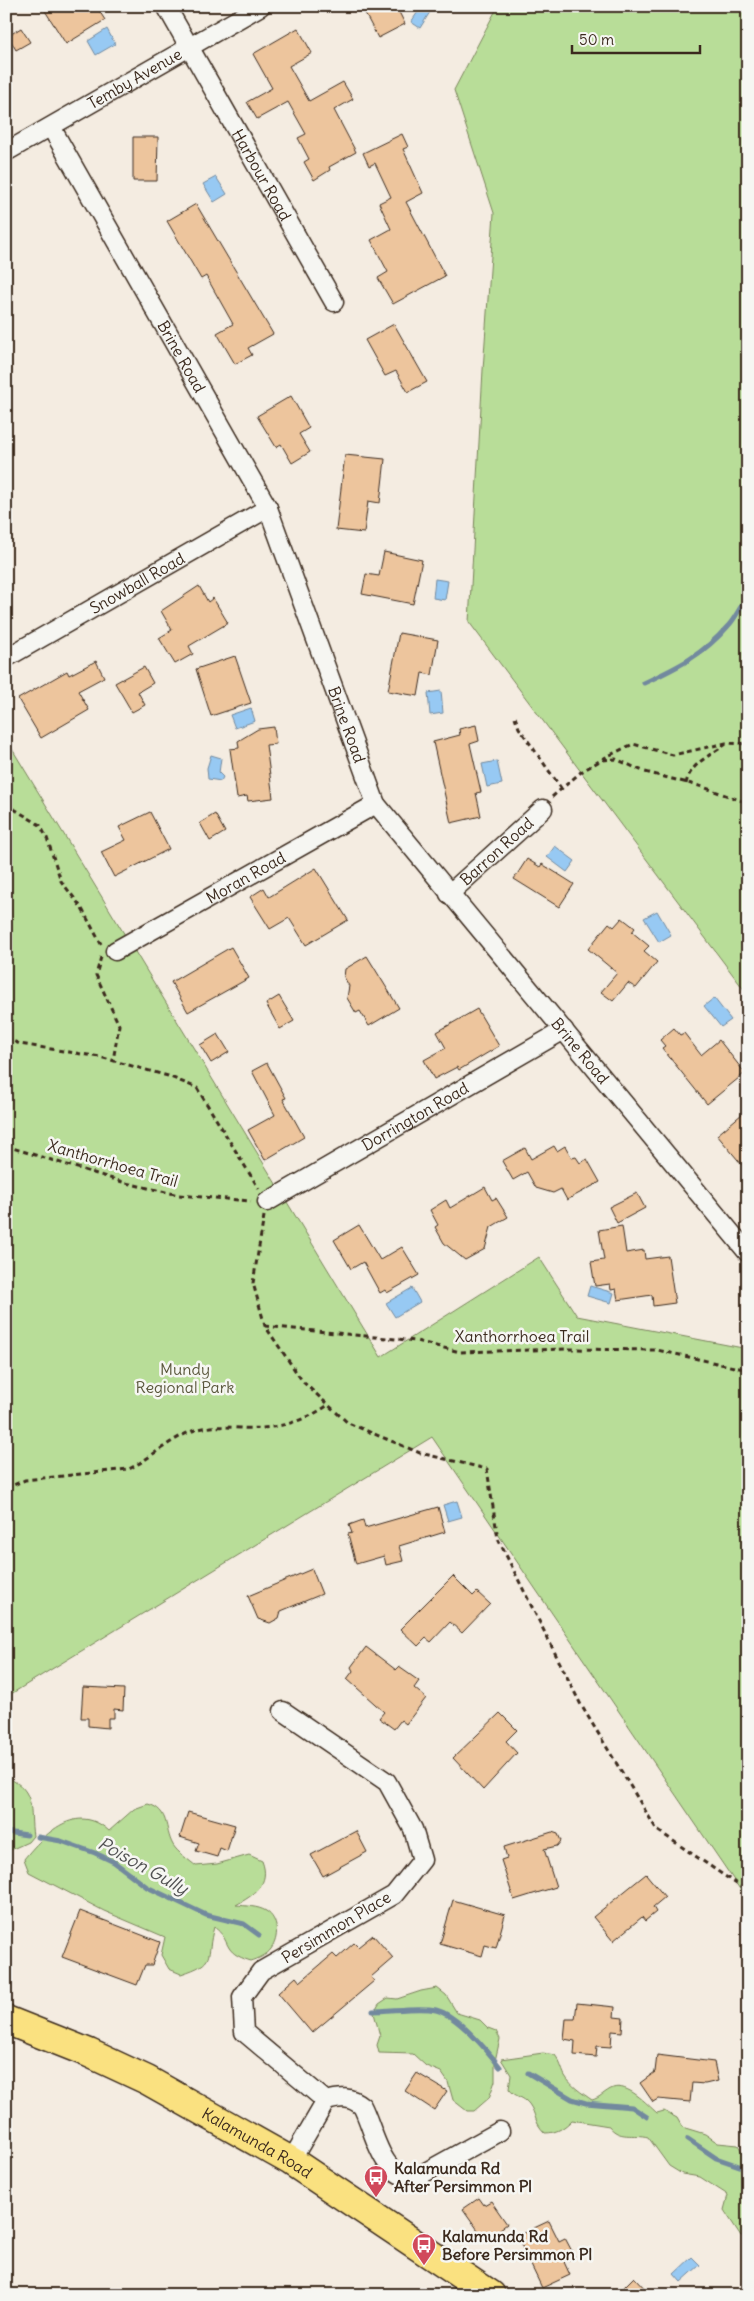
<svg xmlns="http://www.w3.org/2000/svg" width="754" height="2301" viewBox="0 0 754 2301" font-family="Delius,sans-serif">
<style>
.green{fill:#b8dd98;stroke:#7a845b}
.water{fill:#97c9f3;stroke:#72899e}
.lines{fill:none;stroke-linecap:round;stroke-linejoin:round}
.stream{stroke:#72899e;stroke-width:5}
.building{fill:#edc59d;stroke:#3b2a1e}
.minor-casing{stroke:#3b2a1e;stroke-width:21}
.primary-casing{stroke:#3b2a1e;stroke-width:31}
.path{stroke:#3b2a1e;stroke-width:3;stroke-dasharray:5 4;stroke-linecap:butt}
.minor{stroke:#f6f6f2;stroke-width:18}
.primary{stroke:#fae180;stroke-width:28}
.labels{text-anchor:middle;stroke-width:5;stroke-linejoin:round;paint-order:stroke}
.street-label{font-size:16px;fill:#3b2a1e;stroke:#f6f6f2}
.park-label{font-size:16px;fill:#5a573c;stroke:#f6f6f2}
.poi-label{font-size:16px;font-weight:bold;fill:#3b2a1e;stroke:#f6f6f2;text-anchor:start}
.water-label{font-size:18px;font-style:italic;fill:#525253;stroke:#f6f6f2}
</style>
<rect width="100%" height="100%" fill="#f4ece1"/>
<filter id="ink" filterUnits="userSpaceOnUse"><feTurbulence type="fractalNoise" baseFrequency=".02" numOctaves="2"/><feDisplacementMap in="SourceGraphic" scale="10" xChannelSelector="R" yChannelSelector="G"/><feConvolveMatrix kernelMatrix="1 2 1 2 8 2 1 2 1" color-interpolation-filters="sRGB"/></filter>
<g filter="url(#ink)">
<path class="green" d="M498,6H748V995L469,622L483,370L494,213L454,90Z
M6,739L381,1357L539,1257L577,1316L748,1349V1901L432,1437L6,1697Z
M8,1778C37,1791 29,1810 33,1836L28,1842L6,1852Z
M148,1804C170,1810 164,1829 173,1845C178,1853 189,1860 196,1866L217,1864L249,1855L262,1861C271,1884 254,1895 236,1905C245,1906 258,1906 266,1911C279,1919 279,1938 271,1949C267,1955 258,1959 251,1961C220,1952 233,1941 214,1927C205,1958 218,1962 181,1974L169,1969L161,1955L165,1937L104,1911L29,1872L24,1859C44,1834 77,1801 109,1831L134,1809Z
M437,1988L446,1995L457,2013L480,2020L488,2028L496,2031L500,2039L495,2061V2081L489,2098L474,2111H467L453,2100L448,2082L441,2072L426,2066L413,2054L379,2053L377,2045L380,2036L374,2013L379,2004L388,1998L397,1999L421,1991Z
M543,2053L555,2055C561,2063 561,2068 565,2076C571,2086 582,2093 592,2100C600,2098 605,2091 613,2088C628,2083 647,2104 657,2113L664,2111L677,2118L682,2127L705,2134L718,2143L738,2145L748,2161V2236H741L724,2210L728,2195L700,2177L682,2174L669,2166L648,2137C633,2133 619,2140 609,2126L572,2120C564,2128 557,2133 545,2133C533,2121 537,2115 529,2104C524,2097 515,2097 509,2089L511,2075L501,2059Z"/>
<path class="water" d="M422,6L430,12L420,28L411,22Z
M107,29L115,44L96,55L88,41Z
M216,177L227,194L214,202L203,184Z
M435,579L448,581L445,600L433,598Z
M441,691L443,713L430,715L428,693Z
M251,708L255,721L235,728L230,715Z
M211,755L221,758L219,773L223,777L221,781L208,779L207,768Z
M497,761L502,784L487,787L482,764Z
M555,846L575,861L567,872L547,857Z
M657,911L671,935L659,942L644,918Z
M714,998L731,1020L721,1027L704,1006Z
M590,1286L614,1293L611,1303L587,1296Z
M412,1288L420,1302L395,1317L386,1303Z
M457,1501L462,1517L448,1521L443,1505Z
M692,2257L700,2265L681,2282L674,2274Z"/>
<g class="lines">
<path class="stream" d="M644,683C678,667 703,655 728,626C736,618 740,606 748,597
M6,1832L27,1835
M38,1837L61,1841L95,1853L114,1862L147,1887L206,1915L244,1924L259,1935
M373,2011C391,2011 420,2006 436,2010C457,2015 487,2050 500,2067
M528,2073L572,2099L586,2103L632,2107L647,2117
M688,2139L716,2158L748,2169"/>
</g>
<path class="building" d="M42,6H96L105,20L66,44Z
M361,6H396L405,24L378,38Z
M21,28L30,42L16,50L8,36Z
M298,28L312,53L289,66L309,101L343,82L353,99L334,110L356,152L329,167L330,170L314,180L304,162L309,159L298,138L306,134L288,102L257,119L247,102L272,88L253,54Z
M402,134L408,147L403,149L423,193L406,202L445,276L393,304L378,278L388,272L371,240L391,229L379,203L391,197L375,163L369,166L363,153Z
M133,137H158L157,181H133Z
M196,204L273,334L248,348L252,355L235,364L217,333L233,324L206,276L201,279L167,221Z
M394,324L427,382L408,392L396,371L385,376L365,340Z
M291,396L309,428L299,434L310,452L292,463L281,444L276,447L257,416Z
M345,455L385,459L380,503L368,501L364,533L336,530Z
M384,552L422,560L413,604L362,594L366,574L379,576Z
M199,586L208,602L213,598L228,623L189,646L193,654L175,664L159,638L172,630L161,611Z
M399,633L438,640L432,675L422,673L418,696L388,691Z
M235,656L251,703L211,716L196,669Z
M96,661L104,677L78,691L89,710L41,738L18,699L67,671L69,675Z
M144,667L153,683L138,692L145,705L132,712L115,683Z
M476,725L479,741L470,744L481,792L476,793L481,816L451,823L433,742L460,735L459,729Z
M274,727L276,744L266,745L273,798L248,801L247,796L237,798L230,749L239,748L238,741L258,729Z
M150,812L169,849L114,877L101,852L126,840L119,827Z
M215,814L225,832L210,841L200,823Z
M527,859L540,867L542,864L574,884L559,907L514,879Z
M316,868L348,920L306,945L289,918L270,929L250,897L264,888L269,897Z
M622,918L635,928L632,932L649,946L644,951L657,962L636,988L628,983L613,1001L601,992L617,973L588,949L609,923L614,927Z
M231,947L249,978L188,1012L171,982Z
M367,956L399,1008L369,1026L360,1011L356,1013L347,998L349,986L344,977L345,969Z
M279,996L294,1021L280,1029L266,1004Z
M477,1009L499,1046L459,1070L457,1067L434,1079L424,1060L446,1048L437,1032Z
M674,1028L680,1035L684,1033L701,1055L719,1040L745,1073L707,1104L662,1048L665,1046L660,1040Z
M218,1034L229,1052L211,1063L200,1045Z
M267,1063L286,1098L283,1099L304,1137L265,1160L248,1130L275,1115L252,1071Z
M748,1109V1172L717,1135Z
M554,1146L557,1151L565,1146L572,1158L576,1157L580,1163L587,1159L600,1182L567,1200L561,1189L553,1193L536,1188L527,1172L513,1180L502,1161L525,1148L531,1159Z
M485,1187L492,1200L496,1198L508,1217L491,1227L485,1249L465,1260L444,1243L435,1227L438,1225L430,1210L446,1200L450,1208Z
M637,1193L645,1208L617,1223L609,1207Z
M359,1225L380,1260L402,1247L419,1275L387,1293L385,1290L380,1293L363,1262L351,1269L334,1240Z
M622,1226L626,1253L644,1250L645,1259L668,1256L675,1303L653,1306L652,1295L618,1300L616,1289L611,1290L610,1284L595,1286L591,1262L604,1260L599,1230Z
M438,1507L445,1532L399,1546L403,1561L386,1565L384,1556L356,1564L348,1534L352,1533L349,1525L363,1520L365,1528Z
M312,1569L322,1594L281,1611L279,1618L270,1623L258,1619L248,1596Z
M453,1576L473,1596L477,1592L490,1604L462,1633L450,1622L431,1642L426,1638L418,1646L400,1629Z
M366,1647L396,1670L399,1667L419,1681L414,1688L426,1698L406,1724L401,1720L394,1729L379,1718L384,1712L347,1679L353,1671L351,1667Z
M83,1687L124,1689L123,1710L114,1709V1718H108V1728L88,1726V1718H81Z
M500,1713L517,1730L506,1741L517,1753L483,1790L453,1758Z
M188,1812L235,1825L227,1851L220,1848L217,1857L196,1851L199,1843L180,1837Z
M356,1831L367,1852L323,1876L311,1855Z
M552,1832L558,1834L561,1841L557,1846L544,1849L556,1887L514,1900L501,1860L507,1858L504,1847Z
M646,1874L665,1897L653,1907L656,1912L645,1921L642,1917L613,1941L593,1917Z
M453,1900L505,1915L496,1948L485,1945L482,1956L440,1944Z
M80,1911L160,1942L152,1965H145L137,1985L62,1957Z
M373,1935L393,1958L371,1977L374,1981L312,2033L278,1993L296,1977L300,1982L333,1954L337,1958L354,1943L358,1947Z
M577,2003L615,2007L614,2017L623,2018L622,2032L612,2031L611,2047L597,2046L596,2057L574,2055L575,2041L564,2039L566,2019H575Z
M657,2055L714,2062L718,2081L705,2084L692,2083L690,2102L658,2099L653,2102L640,2083L655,2072Z
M417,2073L447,2091L434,2110L405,2091Z
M479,2198L484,2205L491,2201L507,2224L485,2240L463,2209Z
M549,2221L559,2241L565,2238L575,2257L564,2262L570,2275L542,2288L517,2236Z
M634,2277L651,2295H616Z"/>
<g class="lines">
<g class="minor-casing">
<g id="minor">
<path id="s1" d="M166,6L334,302"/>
<path id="s2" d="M51,127L268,508L376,804L748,1253"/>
<path id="s3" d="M6,152L261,6"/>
<path id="s4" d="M6,658L268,508"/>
<path id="s5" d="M449,894L543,809"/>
<path id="s6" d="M115,951L376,804"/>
<path id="s7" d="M267,1202L564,1030"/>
<path d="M283,1711L387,1782L413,1829L422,1860L394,1895L261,1971L242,1997L244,2032L326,2101C340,2097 350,2096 362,2106C375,2131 380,2178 415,2178L500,2131"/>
<path d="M291,2161L326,2101"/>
</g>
</g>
<g class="primary-casing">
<g id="primary">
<path id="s8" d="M6,2020L89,2053L147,2080L291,2161L491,2295"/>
</g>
</g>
<path class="path" d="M515,717L519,728L561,788
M603,760L616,759L645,772L703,787L748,803
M686,784C690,763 710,756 726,744
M552,797L581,772L606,757L633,744L673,755L726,743L748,744
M6,804L40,825L47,838L61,881L81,907L101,944
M101,957L96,975L119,1025L113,1061
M6,1038L20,1044L100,1057L168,1076L197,1088L259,1189
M6,1146L126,1183L179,1195L251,1201
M264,1216L253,1283L265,1326L303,1382L348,1423L420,1453L487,1469L498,1539L581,1705L657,1830L744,1889L748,1894
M265,1326L416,1341L460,1352L567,1349L657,1350L748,1370
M6,1488L25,1480L129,1469C151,1458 171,1438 195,1430C212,1425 224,1427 241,1428C272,1430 303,1423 328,1405"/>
<use href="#minor" class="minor"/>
<use href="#primary" class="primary"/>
</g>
</g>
<defs>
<g id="bus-pin" transform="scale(1.25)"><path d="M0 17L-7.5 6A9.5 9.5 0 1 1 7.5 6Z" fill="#d1495b" stroke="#f6f6f2"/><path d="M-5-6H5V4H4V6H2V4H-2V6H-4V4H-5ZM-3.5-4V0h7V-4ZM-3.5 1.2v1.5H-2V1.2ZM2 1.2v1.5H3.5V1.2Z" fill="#fff"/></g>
</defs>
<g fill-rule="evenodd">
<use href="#bus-pin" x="376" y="2177"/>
<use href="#bus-pin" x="424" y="2245"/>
</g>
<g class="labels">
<g class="street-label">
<text dy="6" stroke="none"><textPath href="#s3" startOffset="148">Temby Avenue</textPath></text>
<text dy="6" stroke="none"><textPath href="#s1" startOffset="194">Harbour Road</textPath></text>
<text dy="6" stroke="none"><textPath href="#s2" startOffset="264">Brine Road</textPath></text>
<text dy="6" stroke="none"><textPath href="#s4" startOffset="151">Snowball Road</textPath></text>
<text dy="6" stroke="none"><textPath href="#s2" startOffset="669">Brine Road</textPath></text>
<text dy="6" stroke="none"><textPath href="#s5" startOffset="64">Barron Road</textPath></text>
<text dy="6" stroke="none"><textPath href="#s6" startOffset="150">Moran Road</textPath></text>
<text dy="6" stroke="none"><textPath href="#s2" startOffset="1074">Brine Road</textPath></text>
<text dy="6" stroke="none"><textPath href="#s7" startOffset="171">Dorrington Road</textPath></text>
<text transform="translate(113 1163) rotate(16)" y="6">Xanthorrhoea Trail</text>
<text x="522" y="1342">Xanthorrhoea Trail</text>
<text transform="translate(336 1927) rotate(-31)" y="6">Persimmon Place</text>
<text dy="6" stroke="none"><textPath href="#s8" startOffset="280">Kalamunda Road</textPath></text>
</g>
<g class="park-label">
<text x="185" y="1375">Mundy<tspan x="185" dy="18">Regional Park</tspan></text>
</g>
<g class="poi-label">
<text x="394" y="2174">Kalamunda Rd<tspan x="394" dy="18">After Persimmon Pl</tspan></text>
<text x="442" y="2242">Kalamunda Rd<tspan x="442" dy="18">Before Persimmon Pl</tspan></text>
</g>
<g class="water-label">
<text transform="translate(143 1866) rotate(29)" y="6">Poison Gully</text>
</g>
</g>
<rect width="754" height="2301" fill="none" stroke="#f6f6f2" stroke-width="25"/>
<rect x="12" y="12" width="729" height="2276" fill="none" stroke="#3b2a1e" stroke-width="2" filter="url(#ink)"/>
<path d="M572 45v8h128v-8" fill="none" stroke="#3b2a1e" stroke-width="2.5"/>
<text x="579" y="45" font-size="15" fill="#3b2a1e" stroke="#f6f6f2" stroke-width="4" paint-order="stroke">50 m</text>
</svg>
